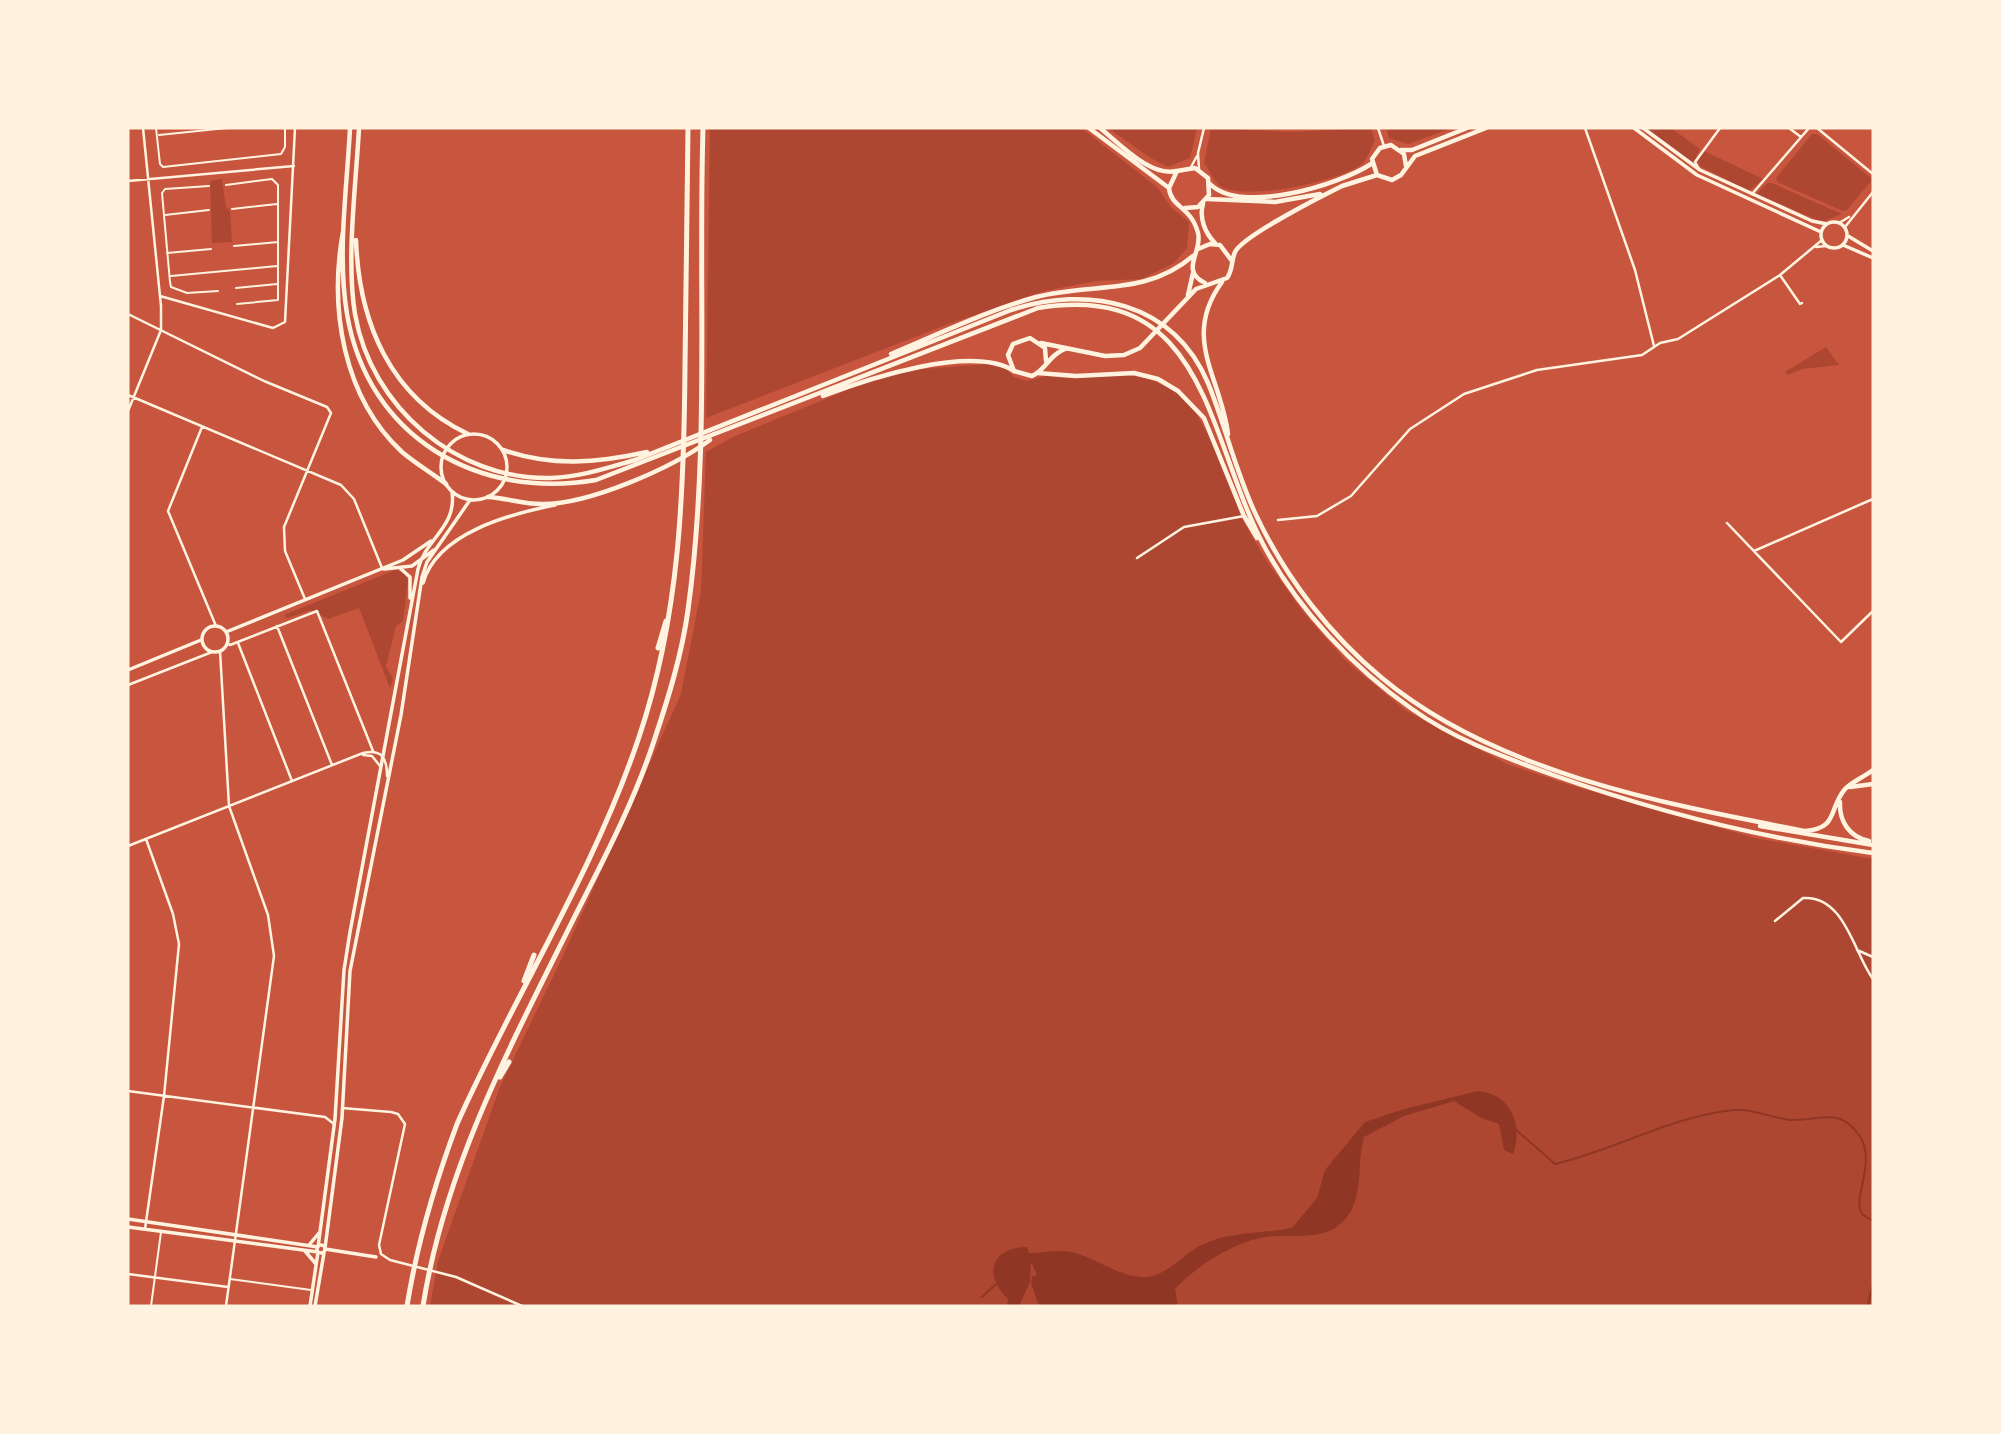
<svg xmlns="http://www.w3.org/2000/svg" width="2001" height="1434" viewBox="0 0 2001 1434" font-family="'Alegreya Sans',sans-serif">
<style>
.green{fill:#ae4732}
.water{fill:#8f3625}
.lines{fill:none;stroke-linecap:round;stroke-linejoin:round}
.stream{stroke:#8f3625;stroke-width:2}
.service{stroke:#fff3e0;stroke-width:2}
.pedestrian{stroke:#fff3e0;stroke-width:2}
.minor{stroke:#fff3e0;stroke-width:2.5}
.tertiary{stroke:#fff3e0;stroke-width:3.5}
.secondary{stroke:#fff3e0;stroke-width:3.5}
.primary{stroke:#fff3e0;stroke-width:4.5}
.trunk{stroke:#fff3e0;stroke-width:4.5}
.motorway{stroke:#fff3e0;stroke-width:5}
</style>
<rect width="100%" height="100%" fill="#c8553d"/>
<path class="green" d="M710,128H1081L1157,187L1171,207L1189,222L1187,248L1174,263L1141,279L1096,281L1044,291L951,323L706,418Z
M1108,128H1197L1190,158L1168,167L1149,157Z
M1211,128L1292,132L1371,128L1375,140C1372,146 1367,159 1362,164C1341,181 1241,203 1219,185C1213,180 1209,169 1204,163Z
M1386,128H1452L1408,144L1389,138Z
M1646,128H1671L1700,149L1693,163Z
M1812,134H1817L1871,178V181L1847,210L1843,211L1777,182L1776,178Z
M1704,151L1763,179L1749,191L1700,166L1698,161Z
M222,179L226,207L230,211L232,242L212,243L210,181Z
M1768,183H1772L1842,214L1822,222L1756,194Z
M1826,347L1839,365L1802,369L1788,375L1785,372Z
M989,364L1005,368L1014,377L1027,381L1049,375L1062,378L1126,375L1146,378L1174,390L1192,406L1211,440L1243,521L1266,560L1303,612L1345,660L1405,710L1507,764L1570,785L1755,838L1873,859V1306H430L438,1261L500,1087L562,958L681,694L701,591L706,452L733,437L879,377L909,370Z
M395,570L403,572L408,580L403,621L396,626L386,666L393,679L390,688L359,608L328,619L310,610L287,618L284,615Z"/>
<path class="water" d="M1478,1091C1510,1093 1524,1125 1513,1154L1504,1150L1499,1124L1481,1118L1454,1101L1404,1116L1364,1137C1357,1161 1363,1189 1351,1211C1330,1249 1285,1229 1252,1240C1222,1250 1196,1267 1175,1289L1178,1306H1039L1031,1283L1032,1277L1037,1275L1031,1262L1030,1282L1019,1306H1007L1008,1299C982,1274 992,1247 1027,1247L1029,1253C1044,1253 1056,1249 1072,1252C1097,1258 1121,1279 1148,1277C1170,1274 1186,1250 1208,1242C1234,1232 1264,1233 1292,1228L1317,1198L1325,1170L1365,1122L1404,1109Z"/>
<g class="lines">
<path class="stream" d="M1514,1128L1555,1164C1615,1150 1672,1116 1734,1110C1753,1108 1773,1119 1791,1120C1821,1121 1838,1106 1859,1135C1877,1160 1853,1198 1861,1212C1863,1216 1869,1218 1873,1221
M982,1297L996,1284
M1868,1306L1873,1283"/>
<path class="service" d="M156,128L160,164L163,167L281,154L285,147V128
M159,135L227,128
M226,185L272,179L278,185V300L237,304
M209,186L165,189L162,193L170,282L171,287L187,293L218,291
M232,209L277,204
M165,215L209,210
M234,246L278,242
M167,253L211,249
M171,276L277,266
M236,288L277,284
M151,1306L161,1232"/>
<path class="pedestrian" d="M230,1279L311,1290"/>
<path class="minor" d="M1378,128L1384,146
M1585,128L1635,270L1654,346
M1789,128L1801,137
M1817,128L1873,174
M1191,167L1197,156
M1199,169L1198,153L1204,128
M1699,169L1695,162L1720,128
M128,181L294,166
M1752,194L1809,128
M1839,223L1849,217
M1845,227L1873,192
M1816,247L1826,246
M1780,275L1800,304L1802,303
M160,296L273,328L285,322L295,128
M128,314L264,381L327,407L331,413L284,527L285,551L305,599
M128,395L341,485L354,499L382,568
M128,411L161,330V306L143,128
M202,427L168,511L216,626
M1278,520L1317,516L1351,496L1410,429L1464,394L1537,370L1642,355L1660,343L1678,339L1780,275L1822,240
M1727,523L1841,642L1873,611
M1754,551L1873,499
M1137,558L1184,527L1244,516
M277,626L332,765
M227,643L230,645L317,611L373,751
M238,643L292,781
M220,651L229,806L268,915L274,956L226,1306
M128,685L212,652
M363,755L372,756L380,766
M128,846L363,753C382,749 387,758 387,776
M1775,921L1803,898C1845,895 1854,954 1873,979
M1857,950L1873,957
M128,1091L325,1117L334,1124
M342,1108L391,1112L398,1114L405,1124L379,1245L381,1254L390,1260L456,1277L522,1306
M145,1229L164,1096L179,944L173,914L146,839
M128,1274L228,1287"/>
<path class="tertiary" d="M441 467a33 33 0 1 1 66 0a33 33 0 1 1-66 0Z
M384,569L412,566L434,550
M401,569L410,577V598
M423,583C437,533 510,514 555,505
M202 639a13 13 0 1 1 26 0a13 13 0 1 1-26 0Z
M226,632L403,560L431,541
M128,670L201,640
M128,1219L318,1247L335,1119L344,970L350,932L418,569C426,538 457,527 452,492
M128,1227L318,1252
M317 1249a4 4 0 1 1 8 0a4 4 0 1 1-8 0Z
M309,1245L319,1233
M325,1248L342,1118L350,971L401,715L422,577L427,562L470,500
M325,1249L376,1257
M305,1251L316,1264
M310,1306L318,1252
M315,1306L324,1253"/>
<path class="secondary" d="M1634,128L1697,175L1821,232
M1643,128L1700,170L1812,221L1827,224
M1821 235a13 13 0 1 1 26 0a13 13 0 1 1-26 0Z
M1848,236L1873,251
M1843,245L1873,258"/>
<path class="primary" d="M1089,128L1169,188
M1100,128C1119,143 1150,177 1176,171
M1401,150H1412L1467,128
M1406,166L1404,154L1391,145L1380,148L1372,159L1377,175L1392,180L1401,175L1415,156L1486,128
M1210,184C1241,215 1339,185 1371,164
M1342,186L1377,175
M1207,199L1275,202L1320,194
M1203,204C1199,218 1205,233 1215,243
M1185,208L1198,207L1209,195L1208,178L1195,168L1177,171L1169,188C1171,208 1191,206 1198,233C1203,252 1179,270 1205,283
M1198,249L1210,244L1220,245L1232,261
M1188,295L1193,273
M1041,343L1105,356L1124,355L1140,348L1196,289L1227,278C1233,270 1231,261 1235,252C1243,236 1322,196 1342,186
M1046,361L1045,348L1030,338L1013,344L1008,355L1014,371L1032,376C1046,370 1049,355 1065,349"/>
<path class="trunk" d="M350,128C347,188 337,254 347,314C368,438 478,500 596,480L1038,308C1208,280 1206,437 1264,546C1298,609 1353,668 1412,709C1455,740 1504,757 1553,775C1657,812 1764,839 1873,853
M359,128C356,185 346,259 355,314C371,407 456,480 551,478C580,477 607,468 635,460L1011,310C1088,285 1173,301 1208,383C1226,427 1236,474 1257,517C1286,578 1330,635 1382,678C1495,772 1664,804 1805,831C1839,828 1828,809 1845,789C1853,781 1864,777 1873,770
M343,232C329,309 343,397 402,452C416,464 432,473 446,484
M356,240C359,323 390,397 468,434
M1222,282C1181,338 1221,377 1228,434
M891,354C939,334 986,311 1036,297C1092,282 1145,297 1193,256
M1038,373L1076,376L1134,373L1158,379L1178,391L1204,418L1244,516L1257,538
M823,396C867,379 972,344 1014,371
M503,450C552,467 597,463 647,452
M488,497C506,498 523,504 541,504C588,505 672,468 710,440
M1850,787L1873,784
M1840,802C1839,821 1849,837 1869,841
M1760,826L1873,845"/>
<path class="motorway" d="M658,648L666,621
M524,981L534,955
M500,1077L509,1062
M407,1306C417,1244 435,1183 457,1124C515,994 594,872 639,737C680,616 684,491 685,366C686,286 687,207 688,128
M423,1306C445,1166 513,1041 575,916C604,859 634,802 654,741C668,699 682,654 688,610C710,451 698,288 703,128"/>
</g>
<rect width="2001" height="1434" fill="none" stroke="#fff3e0" stroke-width="259"/>
</svg>
